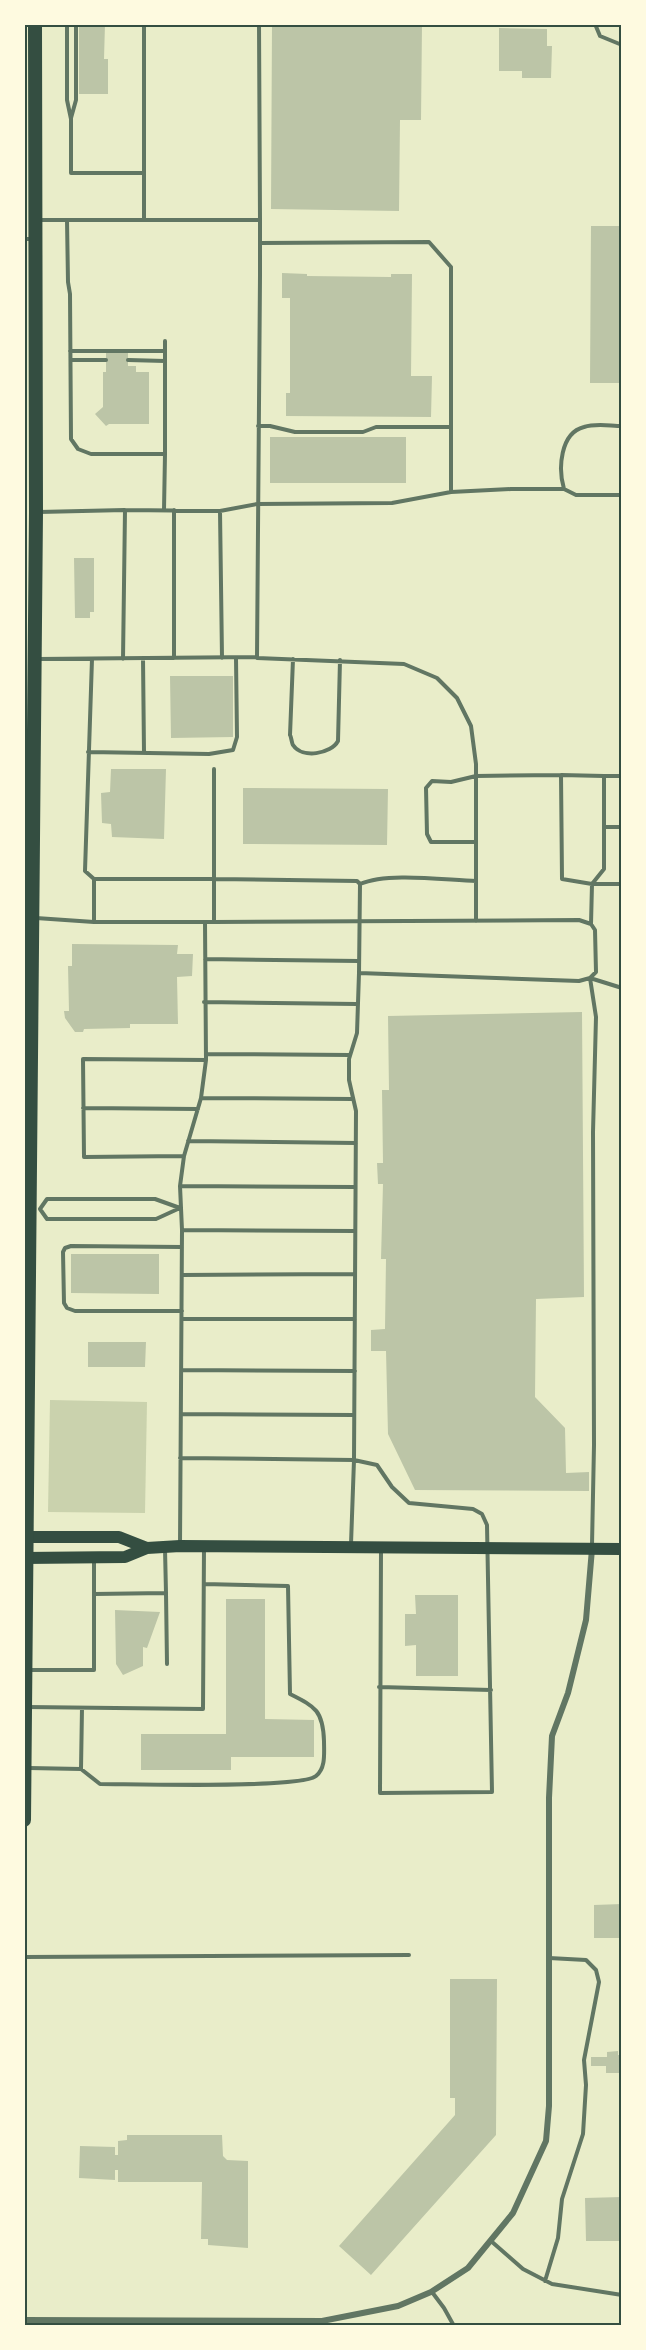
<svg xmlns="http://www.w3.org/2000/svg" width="646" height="2350" viewBox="0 0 646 2350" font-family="Manrope,sans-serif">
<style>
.green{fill:#cad2ad}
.building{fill:#bcc5a7}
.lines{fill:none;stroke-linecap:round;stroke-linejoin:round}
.service{stroke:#617663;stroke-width:4}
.minor{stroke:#617663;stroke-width:6}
.secondary{stroke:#344e41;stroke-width:12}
.primary{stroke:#344e41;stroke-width:14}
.neatline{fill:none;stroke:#344e41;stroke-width:2}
</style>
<rect width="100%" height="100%" fill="#e9edc9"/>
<path class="green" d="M50,1400L147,1402L145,1513L48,1512Z"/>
<path class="building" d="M79,24H105L104,59H108V94H79Z
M272,24H422L421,120H400L399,211L271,209Z
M499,28L547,29V46H552L551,78H522V71H499Z
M591,226H622V383H590Z
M282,273L307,274V276L391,277V274H412L411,376H432L431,417L286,416V393H290V298H282Z
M106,352H128V366H136V372H149V424H109L106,426L95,414L103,407V372H106Z
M270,437H406V483H270Z
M74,558H94V612H90V618H75Z
M170,676H233V737L171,738Z
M111,769H166L164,839L112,837L111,824L102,823L101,793L110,792Z
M243,788L388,789L387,845L243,844Z
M72,944L178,945L177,954H193L192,976L177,977L178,1024H130V1028L84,1029L83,1032H75L65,1018L64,1011H69L68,966H72Z
M582,1012L584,1297L536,1299L535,1397L565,1428L566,1473L589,1472V1491L415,1490L388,1434L386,1351H371V1330L385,1329L386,1259H381L383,1184H378L377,1163H383L382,1090H389L388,1016Z
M71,1254H159V1294L71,1293Z
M88,1342H146L145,1367H88Z
M415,1595H458V1676H416V1645L405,1646V1614H416Z
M226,1599H265V1719L314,1720V1757H231V1770H141V1734H226Z
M115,1610L160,1612L147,1648L143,1647V1666L123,1675L116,1664Z
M622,1904V1938H594V1905Z
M450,1979H497L496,2135L371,2275L339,2246L455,2115V2098H450Z
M618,2051V2055H622V2073H606V2066H591V2057H607V2052Z
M127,2135H222L223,2156L227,2160L248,2161V2248L208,2245V2239H201L202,2182H118V2170H115V2180L79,2178L80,2146L115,2147V2155H118V2141L127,2140Z
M622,2197V2241H586L585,2198Z"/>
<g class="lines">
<path class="service" d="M67,24V100L71,119V173H144
M259,24L260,220
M595,24L600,36L622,45
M71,118L76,100V24
M67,220L68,282L70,294L71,439L78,449L91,454H165L164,510
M144,220V24
M24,239H33
M260,243L429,242L451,267V492
M70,351H165
M71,360H106
M128,360L165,361
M258,426H270L295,432H363L376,427H451
M622,426C610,426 596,423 584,427C560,433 558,469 564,489L576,495H622
M165,454V341
M220,511L222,658
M39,512L125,510L220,511L257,504L392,503L451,492L511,489H564
M143,658L144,753
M174,658V510
M257,658L404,664L437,678L457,698L471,726L476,764V921
M38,659L257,657L260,276V220H39
M123,659L125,510
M293,659L290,735C291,736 292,744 293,745C302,759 331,754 338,741L340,660
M88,752L209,754L233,750L237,737L236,658
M214,769V879L357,881L360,884L359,973L579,981L590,978L596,972L595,930L591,924L579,920L214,922
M604,776H622
M604,827H622
M476,842H431L427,834L426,788L432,781L451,782L476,776L561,775
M94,879H214V922H94
M360,884C388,872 444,880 476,881
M36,918L94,922V879L85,871L92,659
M591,924L592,884L604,869V776L561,775L562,879L592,884H622
M205,959L359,961
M359,973L357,1033L349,1059V1080L356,1111L354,1460L377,1465L392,1487L409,1503L473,1509L482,1514L487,1525L492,1792L380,1793L381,1551
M204,1002L357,1004
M206,1054L350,1055
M201,1098L353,1099
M83,1108L198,1109
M188,1141L356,1143
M183,1156L84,1157L83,1059L206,1060
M180,1186L355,1187
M47,1199H155L180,1208L156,1219H47L40,1209Z
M182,1230L355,1231
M182,1247L71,1246L65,1248L63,1252L64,1303L67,1308L75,1311H182
M182,1275L355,1274
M182,1319H355
M182,1370L355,1371
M181,1414L354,1415
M180,1458L354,1460L351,1544
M180,1545L182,1230L180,1186L184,1156L201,1098L206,1060L205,922
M592,1545L594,1445L593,1132L596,1017L590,978L622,988
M165,1549L166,1593
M94,1594L166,1593L167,1664
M29,1670H94V1559
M379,1687L491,1690
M27,1707L203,1709L204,1547
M29,1768L81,1769L100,1784C131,1784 300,1789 316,1776C326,1768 324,1753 324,1741C323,1711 316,1707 290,1694L288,1586L204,1584
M81,1769L82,1708
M24,1957L409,1955
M491,2241L523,2269L552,2284L622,2295
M545,2281L558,2238L562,2199L583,2134L586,2085L584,2060L599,1982L596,1970L586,1960L549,1958
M432,2292L444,2308L454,2326"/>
<path class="minor" d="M24,2320L322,2321L398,2306L431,2292L468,2268L513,2213L546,2141L549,2106V1798L552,1736L568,1693L586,1620L592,1549"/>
<path class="secondary" d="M24,1537H119L147,1548
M24,1558L125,1557L147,1548L180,1546L622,1549"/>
<path class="primary" d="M24,1820L36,512L35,24"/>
</g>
<rect width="646" height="2350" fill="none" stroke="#fefae0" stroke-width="51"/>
<rect x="26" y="26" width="594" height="2298" class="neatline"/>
</svg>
